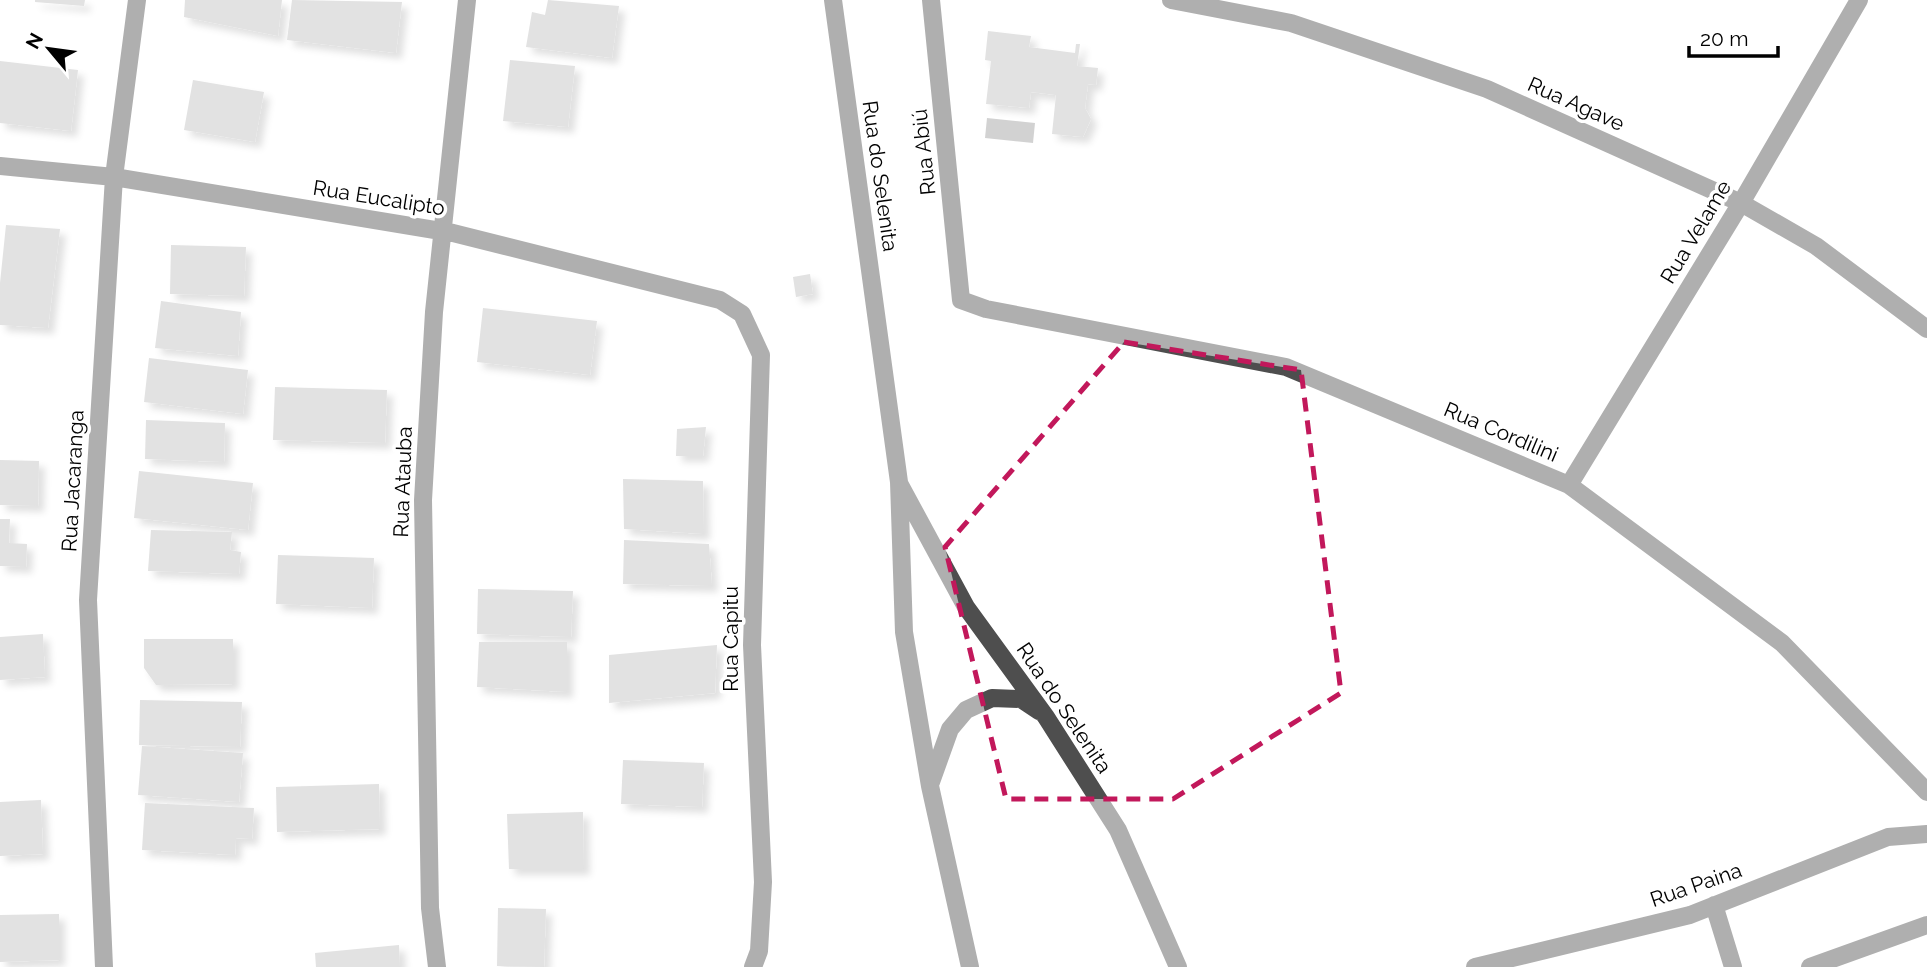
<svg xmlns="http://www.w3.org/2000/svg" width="1927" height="967" viewBox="0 0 1927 967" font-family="Raleway,sans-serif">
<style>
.water{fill:#9c9c9c}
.building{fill:#bebebe;filter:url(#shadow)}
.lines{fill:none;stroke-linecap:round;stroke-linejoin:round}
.minor{stroke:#4e4e4e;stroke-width:18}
.marked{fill:none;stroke:#c2185b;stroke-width:5;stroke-dasharray:14 9;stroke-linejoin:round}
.labels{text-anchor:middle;stroke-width:7;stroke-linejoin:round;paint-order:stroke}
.street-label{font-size:21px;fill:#000;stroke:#fff}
</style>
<defs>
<filter id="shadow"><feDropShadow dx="6" dy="6" stdDeviation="3.5" flood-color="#0004"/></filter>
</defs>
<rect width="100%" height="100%" fill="#fff"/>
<path class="water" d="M987,118L1035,123L1033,143L985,138Z"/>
<path class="building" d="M35,0H85L84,6L35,2Z
M185,0H282L278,36L184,17Z
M292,0L402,2L396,53L287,40Z
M548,0L619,6L612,58L526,47L532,12L545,15Z
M988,31L1031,36L1029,47L1075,53L1076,44H1080L1077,66L1098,68L1096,85L1088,84L1085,108L1091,119L1083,137L1052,134L1056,95L1031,92L1029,108L986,104L991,61L985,60Z
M510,60L575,66L568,127L503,121Z
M0,61L78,70L71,131L0,123Z
M193,80L264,92L255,142L184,130Z
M6,225L60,229L48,328L0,325V283Z
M171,245L246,247L244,296L170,294Z
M810,274L813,294L796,297L793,277Z
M161,301L241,312L238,356L155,348Z
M483,308L597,321L590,375L477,362Z
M149,358L248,370L243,414L144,402Z
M275,387L387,390L385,443L273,440Z
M146,420L225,423L224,462L145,459Z
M706,427L703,456H676L677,429Z
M0,460L39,461L38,506L0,505Z
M139,471L253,483L248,530L134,518Z
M623,479L703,481L704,534L624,529Z
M0,519H10L9,543L27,544L26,567L0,566Z
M151,530L232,532L230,550L241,552L239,574L148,571Z
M624,540L709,544L712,586L623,584Z
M278,555L374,558L372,608L276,604Z
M478,589L573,591L571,637L477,634Z
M43,634L45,677L0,680V637Z
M144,639H233V684L156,685L144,668Z
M479,642H567V692L477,687Z
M717,645L715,693L609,703V655Z
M140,700L242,702L240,747L139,745Z
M142,746L243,753L239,802L138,795Z
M623,760L704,763L702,807L621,804Z
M379,784L380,829L277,832L276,787Z
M41,800L43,854L0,856V802Z
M145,803L254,808L252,839L236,838L235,855L142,850Z
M583,812L584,869H509L507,814Z
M498,908L546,909L544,967L497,966Z
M59,914V960L0,962V915Z
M399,945L400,967H316L315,953Z"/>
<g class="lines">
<path class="minor" d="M833,0L899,482L904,632L930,786L970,967
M931,0L961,300L986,309L1286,367L1569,485L1782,643L1927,792
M1171,0L1291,23L1487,89L1741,203L1816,246L1927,329
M0,166L114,177L453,233L720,300L742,314L761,355L752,645L763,882L759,951L753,967
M900,485L966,607L1046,717L1118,830L1178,967
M1569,485L1741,203L1859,0
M931,782L950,729L966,710L992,698L1021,699L1039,711
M1714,905L1733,967
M104,967L88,600L114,177L137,0
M437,967L430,908L423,500L434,312L467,0
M1475,967L1690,915L1888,837L1927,834
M1810,967L1927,925"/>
</g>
<path d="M0 0H1927V967H0ZM1124,342L1301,370L1341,693L1173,799H1006L945,547Z" fill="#fff" fill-opacity=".55" fill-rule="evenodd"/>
<path class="marked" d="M1124,342L1301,370L1341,693L1173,799H1006L945,547Z"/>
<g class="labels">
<g class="street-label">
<text transform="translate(1576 104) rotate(24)" y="7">Rua Agave</text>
<text transform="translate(924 152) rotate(-96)" y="7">Rua Abiú</text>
<text transform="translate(880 176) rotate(82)" y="7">Rua do Selenita</text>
<text transform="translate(379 198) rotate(9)" y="7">Rua Eucalipto</text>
<text transform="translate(1696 232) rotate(-59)" y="7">Rua Velame</text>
<text transform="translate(1501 432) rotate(23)" y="7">Rua Cordilini</text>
<text transform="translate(73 481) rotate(-87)" y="7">Rua Jacaranga</text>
<text transform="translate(403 482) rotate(-88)" y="7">Rua Atauba</text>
<text transform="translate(731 639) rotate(-90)" y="7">Rua Capitu</text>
<text transform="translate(1064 708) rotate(56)" y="7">Rua do Selenita</text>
<text transform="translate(1696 885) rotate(-19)" y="7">Rua Paina</text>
</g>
</g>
<g transform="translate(49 49) rotate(299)" stroke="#ffffff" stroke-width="5" paint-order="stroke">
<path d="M0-5L12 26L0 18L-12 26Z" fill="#000000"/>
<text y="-10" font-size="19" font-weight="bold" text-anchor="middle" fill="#000000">N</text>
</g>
<path d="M1689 46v10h89v-10" fill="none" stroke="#000000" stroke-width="3.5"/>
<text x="1700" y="46" font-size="21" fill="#000000" stroke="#ffffff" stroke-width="5" paint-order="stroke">20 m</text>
</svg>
